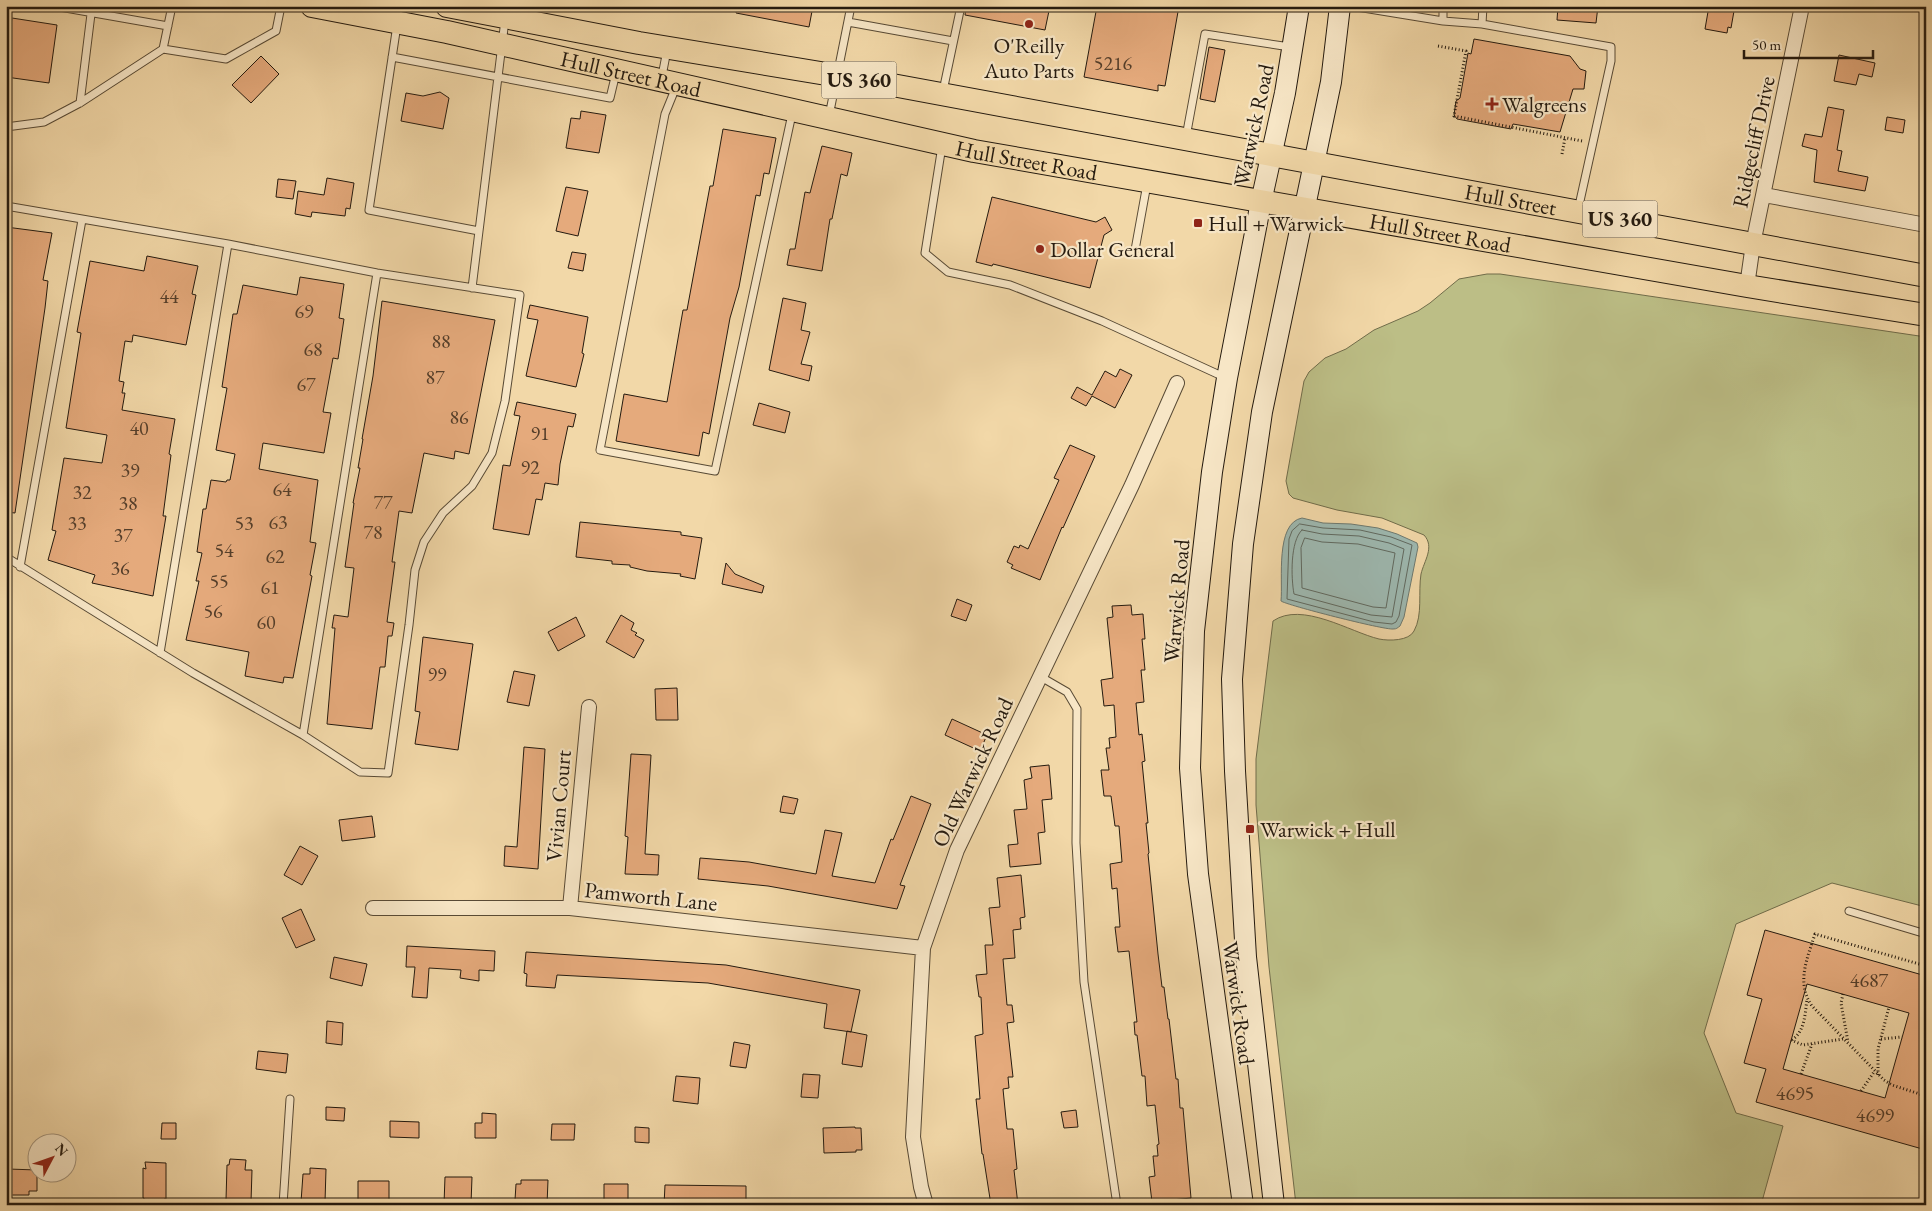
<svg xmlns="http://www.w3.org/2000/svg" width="1932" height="1211" viewBox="0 0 1932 1211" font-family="'EB Garamond',serif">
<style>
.green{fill:#bcbe86;stroke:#706c4a}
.water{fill:#9db8b0;stroke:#6d7970}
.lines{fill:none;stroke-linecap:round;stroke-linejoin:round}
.shore{stroke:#606960;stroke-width:1}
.building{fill:#e5aa7c;stroke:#241a0f;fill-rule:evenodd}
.service-casing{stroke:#584a35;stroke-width:9}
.minor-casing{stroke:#584a35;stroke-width:16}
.secondary-casing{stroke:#241a0f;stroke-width:22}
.primary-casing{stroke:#241a0f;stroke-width:24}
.path{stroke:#241a0f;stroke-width:3;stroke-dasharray:1 2.5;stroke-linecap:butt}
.service{stroke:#f7e6c6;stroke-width:7}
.minor{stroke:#f7e6c6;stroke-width:14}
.secondary{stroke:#f7e6c6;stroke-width:20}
.primary{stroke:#f2d8a8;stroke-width:22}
.poi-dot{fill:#8f2418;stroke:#f7e6c6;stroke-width:2}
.labels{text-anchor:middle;stroke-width:4.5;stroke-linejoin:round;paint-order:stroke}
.number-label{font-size:20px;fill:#543e2a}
.shield{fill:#f7e6c6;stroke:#635746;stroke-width:1}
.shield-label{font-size:21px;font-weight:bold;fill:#241a0f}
.poi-label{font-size:22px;fill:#241a0f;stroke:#f7e6c6;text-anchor:start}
.street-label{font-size:22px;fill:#241a0f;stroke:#f7e6c6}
</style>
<rect width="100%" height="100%" fill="#f2d8a8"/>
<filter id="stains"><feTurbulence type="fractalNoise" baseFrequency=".004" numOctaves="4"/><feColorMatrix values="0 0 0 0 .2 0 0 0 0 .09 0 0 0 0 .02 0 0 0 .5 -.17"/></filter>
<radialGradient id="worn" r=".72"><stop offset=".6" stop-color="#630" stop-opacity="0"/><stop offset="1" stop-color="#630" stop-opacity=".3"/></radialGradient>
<path class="green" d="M1487,274H1500L1926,337V907L1832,883L1736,924L1704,1033L1736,1113L1783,1126L1761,1205H1296L1269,967L1256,805V759L1273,621C1302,601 1350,632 1379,639C1389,641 1409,641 1414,631C1423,615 1418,592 1421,574C1424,561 1435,547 1424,535L1382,518L1337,510L1293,498L1289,494L1286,481L1304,381L1309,372L1325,358L1346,349L1374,330L1418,311L1430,303L1459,279Z"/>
<path class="water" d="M1302,518L1323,523L1351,524L1378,528L1397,534L1417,543L1418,547L1404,617L1400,626C1397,628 1397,629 1393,629C1384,630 1286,605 1281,601C1283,580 1275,523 1302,518Z"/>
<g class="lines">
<path class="shore" d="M1300,524L1323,528L1360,530L1391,537L1412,545L1399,616L1396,622L1392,624L1374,622L1287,599L1289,539L1292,531Z
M1302,530L1322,534L1359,536L1389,543L1404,549L1392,617L1371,615L1294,594C1291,578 1290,541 1302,530Z
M1305,538L1322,542L1358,544L1395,553L1386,608L1373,607L1302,588L1301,548Z"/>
</g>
<path class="building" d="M737,6H813L809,27L736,13Z
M966,6H1050L1045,30L965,15Z
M1097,6H1132L1153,10L1154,6H1179L1165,86L1158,85V91L1084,77Z
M1558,6H1598L1596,23L1557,20Z
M1709,6H1732L1731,11H1734L1731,28L1728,27L1727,33L1705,29Z
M12,18L57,25L49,83L6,77V58Z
M1474,39L1570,56L1580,69L1586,71L1584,89H1573L1560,132L1513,124L1511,129L1457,119L1454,115L1456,101L1460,98L1468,53L1471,54Z
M1209,47L1225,50L1215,102L1200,99Z
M1839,55L1875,63L1872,77L1859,74L1856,85L1834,81Z
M261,56L279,74L251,103L232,85Z
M440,92L449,98L443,129L401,121L406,93L423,96Z
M1828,107L1844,110L1837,150L1842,151L1838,171L1868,177L1865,191L1814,182L1817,150L1802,146L1805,134L1822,137Z
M581,111L606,115L599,153L566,148L571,118L580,119Z
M1887,117L1905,120L1903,133L1885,130Z
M723,129L776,138L769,174L764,173L760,196L756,195L739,287L730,318L709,434L703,432L699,456L616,441L624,394L667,402L683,310H687L710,186H713Z
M822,146L852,153L847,176L841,174L832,219H830L822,271L787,265L790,249H795L805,192L810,193Z
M327,178L354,183L350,209L346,208L345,216L312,212L311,217L295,214L298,191L324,195Z
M278,179L296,181L293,199L276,197Z
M566,187L588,191L578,236L556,231Z
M992,197L1096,222L1105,217L1112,230L1104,235L1090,288L993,264L992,266L976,262Z
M6,227L52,233L43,280L48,281L45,308L15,513L6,512Z
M572,252L586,254L583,271L568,268Z
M147,256L198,266L192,294L196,295L186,345L133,335L132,342L125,341L119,381L124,382L122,393H125L122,410L175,419L169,454L171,455L163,516H166L153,596L92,583L95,575L48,560L56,531L52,530L64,458L102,463L107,435L66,428L81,333L77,332L90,261L144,271Z
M300,277L344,284L339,318L344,319L338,359L333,358L323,412L331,413L324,453L263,443L259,469L318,480L310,542L316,543L310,575L312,576L293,678L284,677L283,683L245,676L249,652L186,640L199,581H196L202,553L197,552L203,509H206L211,480L226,482L227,480H230L235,454L216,450L227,388L222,387L233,314H237L243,285L297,295Z
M783,298L806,303L801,330L810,332L801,364L812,366L809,381L769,370Z
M382,301L495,320L469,454L455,451L454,459L424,453L412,513L399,511L392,562H395L387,622L394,623L392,636H388L385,667H380L372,729L327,724L335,628H332L334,615L348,617L354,568L345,567L354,503H353L360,468H358L363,439H362L373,376Z
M530,305L588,317L582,353L584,354L576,387L526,376L538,320L527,318Z
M1120,369L1132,375L1115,408L1092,396L1086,406L1071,398L1077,387L1092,395L1105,371L1116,377Z
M517,402L576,414L573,427L568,426L560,464L558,485L545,483L542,500L536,499L529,535L493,529L503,465L510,466L520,416L514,415Z
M759,403L790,412L785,433L753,425Z
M1070,445L1095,456L1063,528L1062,527L1040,580L1011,568L1013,565L1007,562L1014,546L1019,548L1020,545L1028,549L1059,480L1054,478Z
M580,522L681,532V535L702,538L695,579L680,576L681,574L647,571L630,567V565L612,564V561L576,557Z
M726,563L735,574L764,586L762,593L722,584Z
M957,599L972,605L966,621L951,616Z
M1131,605L1132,615L1143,614L1145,639H1142L1145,670H1141L1144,702L1136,703L1139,735L1142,734L1145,761L1142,762L1148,823H1146L1149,853L1148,854L1158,954L1162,987H1164L1168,1019H1169L1176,1079H1178L1180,1108H1183L1191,1198L1152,1202L1149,1177L1155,1176L1153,1156H1158L1157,1145L1159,1144L1155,1105L1147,1106L1145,1076H1142L1137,1035H1135L1134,1022H1137L1129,951L1118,952L1115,927H1120L1117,888L1112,889L1110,864L1122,862L1119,826H1115L1111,796H1104L1101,770H1109L1106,748H1110L1109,738L1116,737L1114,705L1104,706L1101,680L1113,678L1107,618L1113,617L1112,606Z
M621,615L634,623L631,630L637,633L635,635L644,640L634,658L606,642Z
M576,617L585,636L558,651L548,632Z
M423,637L473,644L458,750L415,744L420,712L415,711Z
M514,671L535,675L529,706L507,702Z
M677,688L678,720H656L655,689Z
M952,719L987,735L980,751L945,735Z
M524,747L545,749L538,869L504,866L505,846L517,847Z
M631,754L651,755L645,854L659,855L658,875L625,874L628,837L625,836Z
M1049,765L1052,799L1042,800L1045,832L1038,833L1041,864L1010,867L1008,845L1018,844L1014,810L1027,809L1024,780L1032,778L1030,767Z
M783,796L798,799L794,814L780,812Z
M911,796L931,804L900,885L905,886L897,909L768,886L698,879L700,858L749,862L816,874L825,830L842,833L832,876L875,883L891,839L893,840Z
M372,816L375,837L342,841L339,820Z
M300,846L318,856L302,885L284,875Z
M1021,875L1025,917L1020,918L1021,929L1013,930L1015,958L1003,959L1007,1005H1012L1014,1022L1007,1023L1013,1077H1008L1009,1088L1003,1089L1007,1129H1013L1017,1169L1014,1170L1018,1205H991L983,1154H982L976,1099H980L975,1036L983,1034L981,997H979L976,975L987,974L985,945H993L989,908L1000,907L997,878Z
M301,909L315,940L296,948L282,918Z
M1765,930L1926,976V1150L1756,1102L1766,1069L1744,1063L1762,999L1747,995ZM1807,984L1909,1013L1885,1098L1783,1069Z
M407,946L495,951L494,971L479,970V981L460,978L461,970L429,968L427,998L412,997L415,967H406Z
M526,952L726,965L860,990L851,1032L824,1028L827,1004L708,983L557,975L555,988L526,986L527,974L524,973Z
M334,957L367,964L362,986L330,978Z
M327,1021L343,1023L342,1045L326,1043Z
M847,1031L867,1035L862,1067L842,1064Z
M734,1042L750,1045L746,1068L730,1066Z
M258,1051L288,1054L286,1073L256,1069Z
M803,1074L820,1075L818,1098L801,1097Z
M676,1076L700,1078L698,1104L673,1101Z
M326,1107L345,1108L344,1121L326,1120Z
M1076,1110L1078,1127L1064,1128L1061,1112Z
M482,1113L496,1114V1138H475V1123H482Z
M390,1121L419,1122V1138L390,1137Z
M162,1123H176V1139H161Z
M552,1124H575L574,1140H551Z
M635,1127L649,1128V1143L635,1142Z
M855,1127V1128H861L862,1150H856V1152L824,1153L823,1128Z
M230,1159L246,1160L245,1170H252L251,1202H249V1205H228V1201L226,1200L227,1165H229Z
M145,1162L166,1163V1199H164V1205H144V1198H143V1168L146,1169Z
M310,1168L326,1169L325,1202H301L303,1174H310Z
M8,1169L37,1170V1191H29V1195H8Z
M445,1177H472L471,1204H444Z
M521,1180H548L547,1205H519V1200H515L516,1184H521Z
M358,1181H389V1203H358Z
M604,1184H628V1205L604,1204Z
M665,1185L746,1186V1205H664Z"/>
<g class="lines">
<g class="service-casing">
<path id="service" d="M54,6L168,26
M172,6L163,49L226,59L276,31L281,6
M1351,6L1443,21L1482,24L1611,47V61L1578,210
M1443,21V6
M848,22L953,41
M1482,24L1483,6
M397,25L369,210L479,231
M392,57L610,98L616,73
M662,76L667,50
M676,87L665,114L600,450L715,471L792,114
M943,91L961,6
M80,103L92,6
M829,116L851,6
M6,127L44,122L80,103L163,49
M1186,137L1205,34L1290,47
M942,146L925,253L948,272L1010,285L1102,321L1224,377
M6,206L228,244L377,273L520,295L505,401L492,453L472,486L443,513L424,542L415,570L409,625L388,773L360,772L303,735L193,673L6,557
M1135,250L1147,184
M472,288L505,20
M20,567L82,220
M160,653L228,244
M1041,677L1067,692L1077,709L1076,843L1084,982L1117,1205
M303,735L377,273
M1849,911L1926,934
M283,1205L290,1099"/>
</g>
<g class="minor-casing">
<path id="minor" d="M1764,195L1926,225
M1747,286L1753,244L1802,6
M373,908H570L923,948
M570,908L589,707
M926,1205L921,1187L913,1137L923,948L957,850L1132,485L1177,383"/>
</g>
<g class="secondary-casing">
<path id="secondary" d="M1243,1205L1198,874L1190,768L1194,631L1212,472L1227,378L1261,202L1285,93L1299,6
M1274,1205L1246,957L1235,771L1232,679L1243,544L1262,412L1331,82L1340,6"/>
</g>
<g class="primary-casing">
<g id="primary">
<path id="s1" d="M312,6L447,32L974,151L1747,286L1926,315"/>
<path id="s2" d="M447,6L639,43L887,84L1926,276"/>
</g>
</g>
<path class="path" d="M1438,46L1466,51L1454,116L1582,141
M1562,154L1565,138
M1926,966L1815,934C1807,959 1796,983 1812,1006L1884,1080L1892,1085L1926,1096
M1843,994L1841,1003L1848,1042
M1881,1039L1902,1037
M1791,1040L1803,1045L1843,1039
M1792,1040C1805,1031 1805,1014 1807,999
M1801,1074L1812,1044
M1878,1075V1049L1889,1007
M1861,1091L1874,1072"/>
<use href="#service" class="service"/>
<use href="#minor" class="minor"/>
<use href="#secondary" class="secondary"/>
<use href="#primary" class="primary"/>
</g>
<g class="poi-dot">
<circle cx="1029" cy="24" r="5"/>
<path d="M1489.5 96.5h5v5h5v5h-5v5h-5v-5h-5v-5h5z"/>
<rect x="1193" y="218" width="10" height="10" rx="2.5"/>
<circle cx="1040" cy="249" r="5"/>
<rect x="1245" y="824" width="10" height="10" rx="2.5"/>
</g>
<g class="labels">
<g class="number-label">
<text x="1113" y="70">5216</text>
<text x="169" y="303">44</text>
<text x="304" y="318">69</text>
<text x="441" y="348">88</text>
<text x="313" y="356">68</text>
<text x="435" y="384">87</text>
<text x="306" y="391">67</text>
<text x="459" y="424">86</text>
<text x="139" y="435">40</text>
<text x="540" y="440">91</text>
<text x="530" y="474">92</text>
<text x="130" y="477">39</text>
<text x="282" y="496">64</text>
<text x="82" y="499">32</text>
<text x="383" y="509">77</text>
<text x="128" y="510">38</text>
<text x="278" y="529">63</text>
<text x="77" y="530">33</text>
<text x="244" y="530">53</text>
<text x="373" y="539">78</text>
<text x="123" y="542">37</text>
<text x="224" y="557">54</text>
<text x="275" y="563">62</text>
<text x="120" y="575">36</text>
<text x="219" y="588">55</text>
<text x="270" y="594">61</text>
<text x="213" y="618">56</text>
<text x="266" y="629">60</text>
<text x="437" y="681">99</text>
<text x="1869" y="987">4687</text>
<text x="1795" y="1100">4695</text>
<text x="1875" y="1122">4699</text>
</g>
<g class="shield">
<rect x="821.5" y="61.5" width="75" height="37" rx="4"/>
<rect x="1582.5" y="200.5" width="75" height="37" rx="4"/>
</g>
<g class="shield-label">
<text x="859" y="87">US 360</text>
<text x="1620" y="226">US 360</text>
</g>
<g class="poi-label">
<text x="1029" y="53" text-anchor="middle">O'Reilly<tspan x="1029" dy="25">Auto Parts</tspan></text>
<text x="1502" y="112">Walgreens</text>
<text x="1208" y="231">Hull + Warwick</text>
<text x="1050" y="257">Dollar General</text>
<text x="1260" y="837">Warwick + Hull</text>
</g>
<g class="street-label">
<text dy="8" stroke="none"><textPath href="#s1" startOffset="326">Hull Street Road</textPath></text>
<text transform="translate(1253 125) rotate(-78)" y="8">Warwick Road</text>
<text transform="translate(1753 142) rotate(-78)" y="8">Ridgecliff Drive</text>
<text dy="8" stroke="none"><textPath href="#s1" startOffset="731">Hull Street Road</textPath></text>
<text dy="8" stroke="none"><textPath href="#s2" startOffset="1081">Hull Street</textPath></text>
<text dy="8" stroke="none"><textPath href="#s1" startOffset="1151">Hull Street Road</textPath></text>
<text transform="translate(1176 601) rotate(-85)" y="8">Warwick Road</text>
<text transform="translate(972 772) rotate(-65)" y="8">Old Warwick Road</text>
<text transform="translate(558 806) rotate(-85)" y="8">Vivian Court</text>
<text transform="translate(651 896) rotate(6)" y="8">Pamworth Lane</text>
<text transform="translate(1239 1003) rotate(82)" y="8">Warwick Road</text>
</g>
</g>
<rect width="1932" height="1211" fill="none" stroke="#f2d8a8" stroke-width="25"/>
<rect x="8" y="8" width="1917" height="1196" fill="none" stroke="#241a0f" stroke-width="2.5"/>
<rect x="12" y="12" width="1907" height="1186" fill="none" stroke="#241a0f"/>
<g transform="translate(52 1158) rotate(49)"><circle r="24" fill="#f7e6c6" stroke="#a3947d"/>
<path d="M0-4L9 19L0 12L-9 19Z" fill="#8f2418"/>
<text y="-8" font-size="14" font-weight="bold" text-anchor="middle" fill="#241a0f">N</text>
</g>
<path d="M1744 50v8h129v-8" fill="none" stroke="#241a0f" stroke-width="2.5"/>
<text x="1752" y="50" font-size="15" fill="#241a0f" stroke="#f7e6c6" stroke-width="4" paint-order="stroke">50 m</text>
<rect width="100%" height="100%" filter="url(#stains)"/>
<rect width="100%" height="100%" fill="url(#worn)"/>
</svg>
